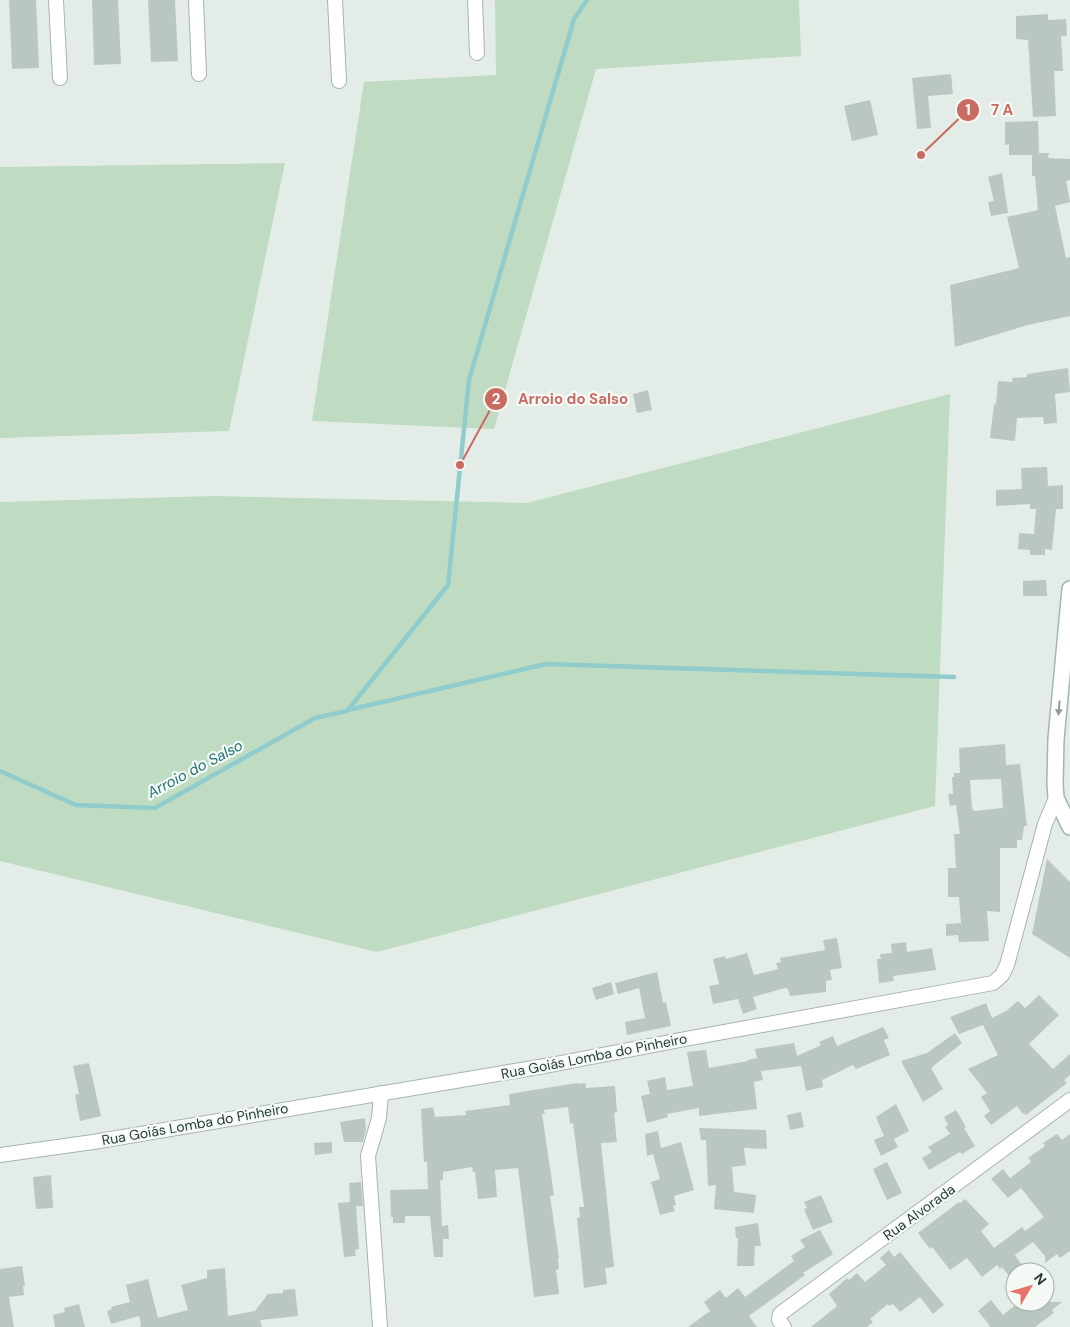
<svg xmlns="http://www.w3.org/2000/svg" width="1070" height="1327" viewBox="0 0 1070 1327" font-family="'DM Sans',sans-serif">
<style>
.green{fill:#bfdbc2}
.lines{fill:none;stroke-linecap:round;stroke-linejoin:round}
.stream{stroke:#91cccc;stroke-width:4.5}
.building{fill:#bac7c0;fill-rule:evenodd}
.minor-casing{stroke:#a7b4ad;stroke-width:16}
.secondary-casing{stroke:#a3b7ad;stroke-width:18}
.minor{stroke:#fff;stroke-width:14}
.secondary{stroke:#fff;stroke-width:15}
.oneway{fill:#929e98}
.labels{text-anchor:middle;stroke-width:4.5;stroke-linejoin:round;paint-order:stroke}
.street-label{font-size:14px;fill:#253d32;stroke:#f4f9f6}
.water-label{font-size:15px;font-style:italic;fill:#247374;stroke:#f4f9f6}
.leader{fill:none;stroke:#c96b60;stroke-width:2}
.callout-dot{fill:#c96b60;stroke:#f4f9f6;stroke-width:2}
.mark-label{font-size:15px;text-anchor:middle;font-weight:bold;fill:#fff}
.callout-label{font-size:15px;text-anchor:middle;font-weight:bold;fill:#c96b60;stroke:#f4f9f6;stroke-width:4.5;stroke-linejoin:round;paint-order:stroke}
</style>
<rect width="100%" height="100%" fill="#e4ece7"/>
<path class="green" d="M495,0H799L801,56L596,69L494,429L312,421L364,82L496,75Z
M285,163L229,431L0,438V167Z
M950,394L935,806L377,952L0,861V502L214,496L527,503Z"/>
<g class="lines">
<path class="stream" d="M348,710L546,664L954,677
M0,771L76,805L155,808L315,718L347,711L448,585L469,380L574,19L587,0"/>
</g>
<path class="building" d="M9,0H36L39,68L12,69Z
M92,0H118L121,64L94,65Z
M148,0H175L178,61L151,62Z
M1048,14V20L1066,19L1067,36H1061L1063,71H1054L1056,116L1033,117L1028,40L1016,39V16Z
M951,74L953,94L928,96L931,128L917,129L912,78Z
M870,100L878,135L852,141L844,106Z
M1038,121L1039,153H1049L1048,158L1070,159V180L1066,181L1070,202L1055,206L1066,258L1070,257V316L1028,325L955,347L950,285L1019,268L1007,217L1038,210L1035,176H1032V155H1009V144L1005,145V122Z
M1002,173L1008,213L991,216L988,202L994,201L988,177Z
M1068,368L1070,392L1055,394L1057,423L1044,424L1043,417L1017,418L1015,441L990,438L994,404L996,405L998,381L1013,382L1012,378L1027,377V374Z
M648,390L652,410L637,413L633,394Z
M1047,467L1048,486L1063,485V509H1056L1052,550L1045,549V555H1030V550L1018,549L1019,533L1034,534L1036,509H1030V504L996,506V490L1022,489L1021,468Z
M1046,580L1047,596H1023V581Z
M1005,744L1006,765L1020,764L1027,826H1024L1022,840H1017V848H1000V912L987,911L989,941L959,942L958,935L946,936V924L961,923L959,897H948V868H956L954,834H960L956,805L950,806L948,794H953L952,777H954V773H960L959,748ZM1001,779L1003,808L974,811L972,808L970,780Z
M1047,859L1070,882V958L1032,934Z
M837,938L842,968L830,970L832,980L826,981V992L790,996L788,989L785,988L753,997L757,1009L743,1014L738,999L713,1004L709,986L719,984L713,959L725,956L726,959L747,953L754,975L778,969L776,963L781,962L780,958L825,950L823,940Z
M906,942L907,952L932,948L936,970L893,976L894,981L879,983L877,959H881L880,954L892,953L891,944Z
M657,972L663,1003L666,1002L671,1026L627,1035L625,1022L645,1018L639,988L618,994L615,983Z
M611,982L614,994L596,1000L592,988Z
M1039,995L1059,1015L1029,1044L1053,1069L1070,1054V1075L1064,1080L1067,1083L1026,1115L1024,1113L1023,1114L1017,1106L991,1125L984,1116L990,1111L981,1097L987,1093L968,1069L998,1055L983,1025L959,1034L950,1017L986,1003L992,1018L1006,1011L1018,1001L1025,1008Z
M883,1027L889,1038L884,1040L890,1055L856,1069L853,1065L822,1080L823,1087L806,1091L801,1066L761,1071L763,1080L754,1082L757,1109L699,1116V1108L667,1114L668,1117L647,1123L641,1096L650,1094L647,1081L665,1077L667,1090L693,1086L687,1052L706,1050L709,1068L748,1061L747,1060L757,1058L755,1049L794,1043L797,1056L821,1045L819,1042L833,1036L837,1046Z
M955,1033L962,1043L931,1068L943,1089L923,1102L901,1061L927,1053Z
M89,1063L101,1116L80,1121L75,1095L79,1094L73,1066Z
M577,1083V1084L585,1083L586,1088L615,1086L617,1112L614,1113L617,1142L601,1143L614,1267L605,1268L607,1284L584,1288L577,1218L580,1217L579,1207H584L573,1123L570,1124L568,1107L544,1110L545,1114H542L554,1195L550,1196L559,1258L558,1259L559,1269L556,1270L559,1294L534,1297L518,1168L495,1170L497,1197L478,1199L475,1172H473L472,1167L443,1172V1180H440L442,1226L448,1225L449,1239H443V1257H434L430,1216H405V1223H393V1217H391L390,1190L428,1189L427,1162H424L421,1109L433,1107L435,1117L466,1115L465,1111L510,1105L509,1094Z
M896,1104L909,1131L894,1139L898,1147L881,1156L874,1140L884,1136L876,1117Z
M956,1110L966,1127L964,1128L975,1146L962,1154L960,1152L929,1170L922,1158L932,1152L928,1147L950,1134L945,1127L948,1125L944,1117Z
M801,1112L804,1127L790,1130L787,1115Z
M365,1118L366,1130L363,1142H344L340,1122Z
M699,1128L766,1130L767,1149L744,1148L746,1165L732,1167L734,1192L756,1195L754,1213L714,1209L716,1185L708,1186L706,1140H701Z
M658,1131L661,1148L681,1142L694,1190L674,1196L676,1205L673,1206L675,1211L660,1215L651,1182L660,1179L653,1154L647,1156L645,1134Z
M1057,1134L1062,1140L1070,1134V1251L1060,1258L1057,1254L1045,1263V1256L1033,1242L1015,1255L1027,1272H1015V1284L1002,1267L1000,1269L997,1265L982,1277L967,1258L950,1270L932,1247L930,1249L918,1233L959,1202L960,1203L965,1199L989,1224L981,1231L994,1248L1022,1227L1025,1231L1044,1217L1021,1188L1008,1198L991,1179L1003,1169L1010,1178L1031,1162L1028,1158L1045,1146L1043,1143Z
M332,1142V1153L315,1155L314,1143Z
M887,1162L902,1193L887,1200L873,1169Z
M51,1175L53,1208L36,1209L33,1177Z
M361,1182L363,1206H356L359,1249L355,1250L356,1256L344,1257L338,1203L350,1202L349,1183Z
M821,1195L833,1222L813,1230L804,1209L807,1208L804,1202Z
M758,1223L761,1246H755L754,1266H737L738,1238H736L735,1227Z
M820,1230L833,1254L803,1273L805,1275L749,1316L757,1327H688L710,1311L704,1302L720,1290L726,1298L738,1288L745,1297L794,1261L791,1256L805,1247L800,1240Z
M889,1250L894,1257L900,1252L944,1305L933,1314L920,1297L900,1312L893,1304L889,1306L888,1304L870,1319L873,1322L867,1327H811L837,1306L829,1294L847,1278L849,1280L857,1273L865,1282L886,1265L880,1258Z
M22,1266L25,1286H23L24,1295L9,1297L14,1327H0V1269Z
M225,1268L228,1316L255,1311L268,1294L283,1293V1290L295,1289L298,1316L260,1320L262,1327H140L141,1323L139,1316L111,1324L107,1311L112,1309L111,1307L130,1302L126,1285L148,1279L158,1318L188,1310L181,1285L207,1278V1270Z
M991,1300L1003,1315L1019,1302H1062L1052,1310L1054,1313L1051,1315L1035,1327H989L990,1326L978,1311Z
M79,1304L85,1327H55L53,1315L65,1312L64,1308Z"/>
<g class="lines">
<g class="minor-casing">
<path id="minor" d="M56,0L60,78
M196,0L199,74
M335,0L339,81
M475,0L477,53
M0,1155L93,1142L545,1066L680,1040L993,983L1002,975L1007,965L1045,824L1056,798
M380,1327L368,1156L379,1118L381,1093
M784,1327L779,1320L780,1314L1070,1100"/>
</g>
<g class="secondary-casing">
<path id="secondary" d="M1070,589L1056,739L1055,783L1056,798L1070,827"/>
</g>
<use href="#minor" class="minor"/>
<use href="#secondary" class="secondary"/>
</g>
<defs><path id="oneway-solid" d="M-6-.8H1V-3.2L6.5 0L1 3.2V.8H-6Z" transform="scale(1.25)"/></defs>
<use class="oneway" href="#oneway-solid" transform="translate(1059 708) rotate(95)"/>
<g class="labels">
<g class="street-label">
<text transform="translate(594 1056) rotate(-11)" y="5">Rua Goiás Lomba do Pinheiro</text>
<text transform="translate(195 1124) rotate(-10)" y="5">Rua Goiás Lomba do Pinheiro</text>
<text transform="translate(919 1212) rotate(-36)" y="5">Rua Alvorada</text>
</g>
<g class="water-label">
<text transform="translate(195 769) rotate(-28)" y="5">Arroio do Salso</text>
</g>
</g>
<path class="leader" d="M921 155L968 110M460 465L496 399"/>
<g class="callout-dot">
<circle cx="921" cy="155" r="5"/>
<circle cx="460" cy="465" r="5"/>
<circle cx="968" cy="110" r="12"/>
<circle cx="496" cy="399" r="12"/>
</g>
<g class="mark-label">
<text x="968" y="115">1</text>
<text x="496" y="404">2</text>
</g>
<g class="callout-label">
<text x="1002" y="115">7 A</text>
<text x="573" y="404">Arroio do Salso</text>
</g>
<g transform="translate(1030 1287) rotate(52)"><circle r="24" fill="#f4f9f6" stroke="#a1aea8"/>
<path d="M0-4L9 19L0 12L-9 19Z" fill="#e67368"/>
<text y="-8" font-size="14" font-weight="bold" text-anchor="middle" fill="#253d32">N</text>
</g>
</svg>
